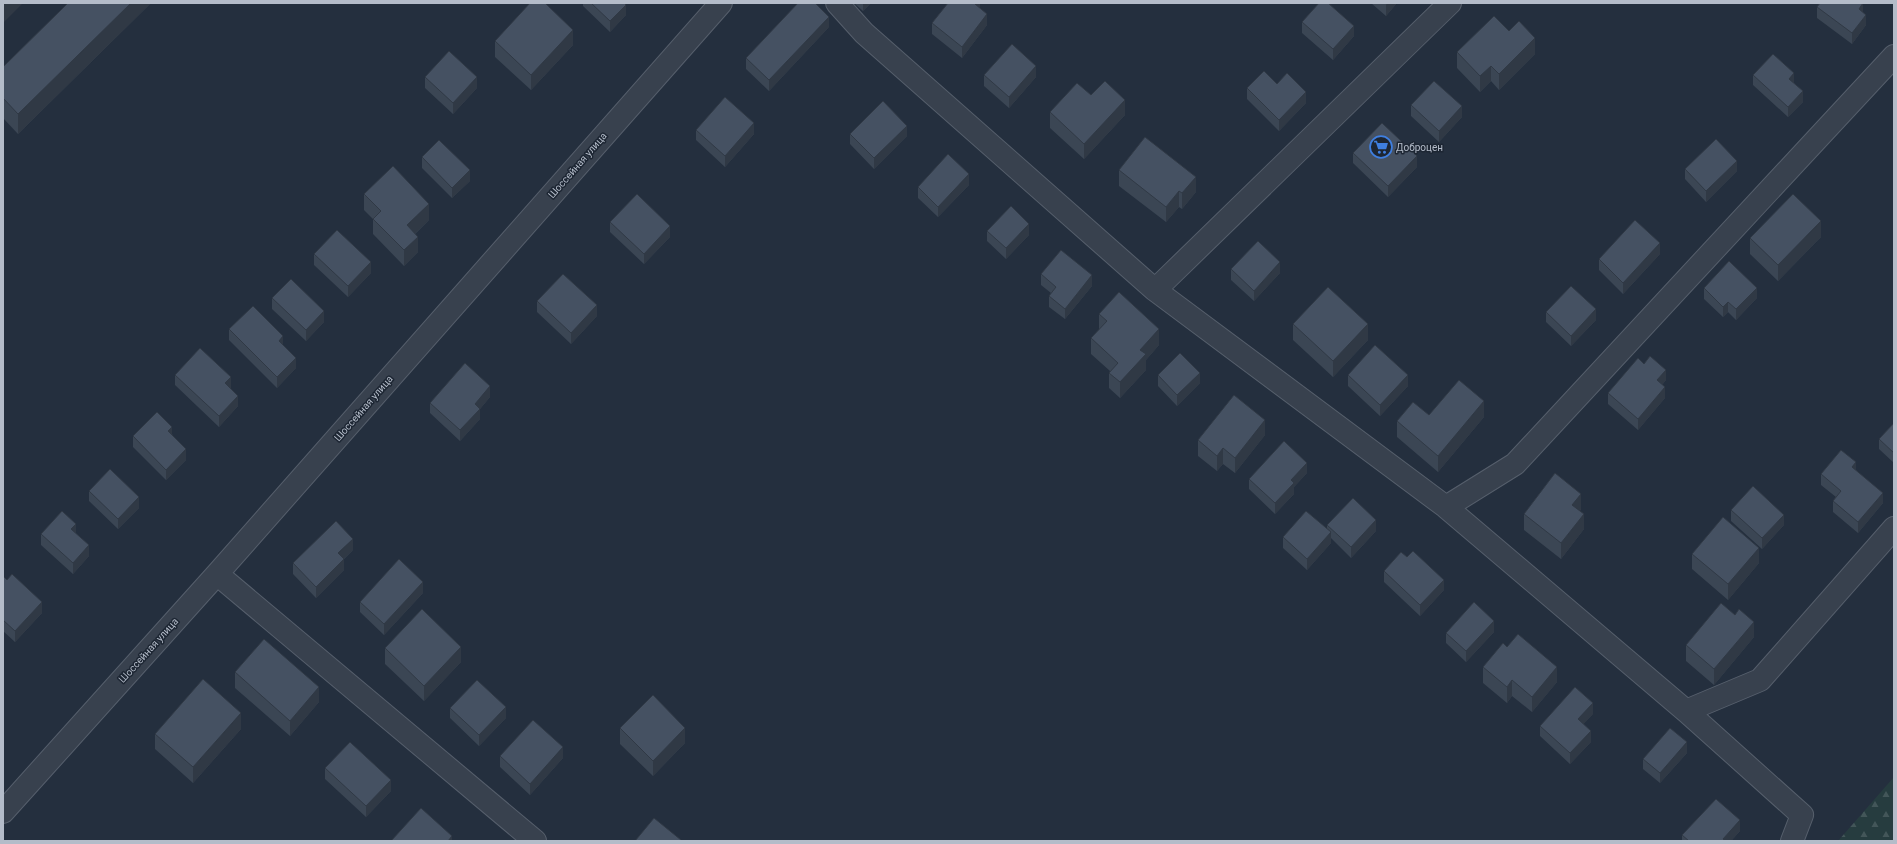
<svg xmlns="http://www.w3.org/2000/svg" width="1897" height="844" viewBox="0 0 1897 844" font-family="Roboto,sans-serif">
<style>
.forest{fill:url(#forest-firs)}
.lines{fill:none;stroke-linecap:round;stroke-linejoin:round}
.minor-casing{stroke:#565f6c;stroke-width:24}
.minor{stroke:#38414e;stroke-width:22}
.wall{fill:#3b4654}
.shaded-wall{fill:#303945}
.building{fill:#455162;stroke:#303945}
.labels{text-anchor:middle;stroke-width:3;stroke-linejoin:round;paint-order:stroke}
.poi-label{font-size:10px;fill:#b4bcc9;stroke:#1d2633;text-anchor:start}
.street-label{font-size:10px;fill:#b4bcc9;stroke:#1d2633}
</style>
<defs>
<pattern id="forest-firs" width="22" height="20" patternUnits="userSpaceOnUse"><rect width="22" height="20" fill="#263c3f"/><path d="M5 1l3.5 6h-7zM16 11l3.5 6h-7z" fill="#435659"/></pattern>
</defs>
<rect width="100%" height="100%" fill="#242f3e"/>
<path class="forest" d="M1894,777V841H1838Z"/>
<g class="lines">
<g class="minor-casing">
<path id="minor" d="M837,3L864,33L1155,290L1446,507L1686,711L1802,815L1792,841
M1155,290L1450,3
M1446,507L1515,464L1894,56
M217,574L535,841
M1686,711L1760,680L1894,528
M3,812L217,574L721,3"/>
</g>
<use href="#minor" class="minor"/>
</g>
<path class="wall" d="M68,3H151L18,134L3,118V67Z
M583,3H624L626,15L610,32L583,6Z
M854,3H871L863,11Z
M980,3V8L987,25L962,58L932,34V23Z
M1371,3H1397L1386,16Z
M1817,7L1863,12L1866,25L1852,44L1817,18Z
M1302,22L1354,36L1333,60L1302,33Z
M829,27L769,91L746,69V58Z
M1509,31L1535,54L1499,90L1491,81L1480,92L1457,68V52Z
M495,41L573,45L531,90L495,57Z
M984,75L1036,77L1009,108L984,86Z
M1753,75L1794,83L1803,102L1788,117L1753,85Z
M425,77L477,88L453,114L425,88Z
M1277,84L1306,103L1279,131L1247,99V88Z
M1091,95L1125,115L1084,159L1050,128V112Z
M1411,105L1462,117L1439,142L1411,116Z
M696,130L754,134L725,167L696,140Z
M850,134L907,136L874,169L850,144Z
M1353,153L1417,167L1388,197L1353,163Z
M422,157L470,181L452,198L422,168Z
M1685,169L1737,171L1706,202L1685,179Z
M1119,170L1196,192L1182,209L1179,207L1166,222L1119,186Z
M969,185L938,217L918,198V187Z
M364,194L429,220L415,234L418,252L404,266L373,234V219L364,210Z
M610,222L670,237L644,264L610,232Z
M987,231L1029,235L1006,259L987,241Z
M1821,237L1778,281L1750,254V238Z
M314,254L371,273L348,297L314,265Z
M1660,254L1623,294L1599,270V259Z
M1231,269L1280,273L1254,301L1231,280Z
M1041,274L1092,286L1065,319L1049,307V296L1051,293L1041,285Z
M1704,288L1757,298L1736,320L1728,312L1723,317L1704,299Z
M272,298L324,322L306,341L272,309Z
M537,301L597,316L571,344L537,312Z
M1546,312L1596,320L1571,346L1546,322Z
M1099,314L1159,345L1146,360V370L1120,398L1109,388V373L1110,371L1091,354V338L1099,330Z
M1293,324L1368,340L1333,377L1293,340Z
M229,329L283,345L296,368L277,388L229,340Z
M1644,364L1666,380L1662,385L1665,398L1638,430L1608,404V393Z
M175,375L231,388H230L238,406L219,427L175,385Z
M1158,375L1200,383L1177,406L1158,386Z
M1348,375L1408,386L1380,416L1348,386Z
M490,397L480,409V419L460,441L430,413V403Z
M1429,415L1484,417L1438,472L1397,437V421Z
M1894,423V463L1879,449V439Z
M172,434L186,460L166,480L133,447V436Z
M1265,435L1235,473L1223,464L1217,471L1198,456V440Z
M1856,470L1883,503L1858,533L1833,512V501L1836,497L1821,485V474Z
M1307,473L1294,487V494L1275,514L1249,489V479Z
M89,491L139,508L118,529L89,501Z
M1581,509L1580,511L1584,529L1561,559L1524,530V514Z
M1731,510L1784,525L1762,549L1731,521Z
M1327,525L1376,531L1351,558L1331,538V543L1307,570L1283,548V537L1327,530Z
M41,534H76L89,556L73,574L41,545Z
M353,550L344,559V570L316,598L293,574V563Z
M1692,554L1759,563L1728,600L1692,569Z
M1384,571L1444,590L1420,616L1384,582Z
M3,576L42,613L15,642L3,631Z
M423,593L384,635L360,612V602Z
M1494,632L1466,662L1446,643V633Z
M1754,637L1714,685L1686,661V645Z
M1507,647L1557,682L1532,712L1512,696L1507,703L1483,683V667Z
M385,648L461,662L424,701L385,664Z
M235,672L319,702L290,736L235,688Z
M450,708L506,718L479,746L450,718Z
M1593,714L1583,724L1591,742L1570,764L1540,736V726Z
M620,728L685,743L653,776L620,744Z
M241,729L193,783L155,749V734Z
M1687,753L1660,783L1643,769V759Z
M500,756L563,758L530,795L500,767Z
M325,768L391,791L366,817L325,779Z
M1740,831L1731,841H1682V835Z"/>
<path class="shaded-wall" d="M3,3H23L3,23Z
M131,3H151L18,134V114Z
M863,3H871L863,11Z
M976,3H980V8L975,4Z
M1387,3H1397L1386,16V5Z
M1863,3V13L1859,9Z
M626,5V15L610,32V21Z
M987,14V25L962,58V47Z
M1866,15V25L1852,44V33Z
M829,17V27L769,91V80Z
M1354,26V36L1333,60V49Z
M573,30V45L531,90V75Z
M1535,38V54L1499,90V74Z
M1036,66V77L1009,108V97Z
M1491,66V81L1480,92V76Z
M1794,73V84L1789,79Z
M477,77V88L453,114V103Z
M1803,91V102L1788,117V107Z
M1306,92V103L1279,131V120Z
M1125,100V115L1084,159V144Z
M1462,106V117L1439,142V131Z
M754,123V134L725,167V156Z
M907,126V136L874,169V158Z
M1417,156V167L1388,197V186Z
M1737,161V171L1706,202V191Z
M470,170V181L452,198V188Z
M969,174V185L938,217V207Z
M1196,177V192L1182,209V193Z
M1179,191V207L1166,222V207Z
M429,204V220L407,241V225Z
M1821,221V237L1778,281V265Z
M1029,224V235L1006,259V248Z
M670,226V237L644,264V254Z
M418,237V252L404,266V250Z
M1660,243V254L1623,294V283Z
M371,262V273L348,297V286Z
M1280,262V273L1254,301V291Z
M1092,275V286L1065,319V309Z
M1757,288V298L1736,320V309Z
M1728,302V312L1723,317V307Z
M597,305V316L571,344V333Z
M1596,309V320L1571,346V336Z
M324,311V322L306,341V330Z
M1368,324V340L1333,377V361Z
M1159,329V345L1146,360V370L1120,398V382L1140,350Z
M283,336V347L279,341Z
M296,358V368L277,388V377Z
M1666,370V380L1657,391V380Z
M1200,373V383L1177,406V395Z
M1408,375V386L1380,416V405Z
M231,377V388L225,394V383Z
M490,386V397L480,409V419L460,441V430L475,404Z
M1665,387V398L1638,430V419Z
M238,396V406L219,427V416Z
M1484,401V417L1438,472V456Z
M1265,420V435L1235,473V458Z
M172,427V437L168,431Z
M1223,448V464L1217,471V456Z
M186,449V460L166,480V470Z
M1856,462V472L1852,467Z
M1307,463V473L1294,487V494L1275,514V503L1291,480Z
M1883,493V503L1858,533V522Z
M1581,494V509L1572,521V505Z
M139,497V508L118,529V519Z
M1584,514V529L1561,559V543Z
M1784,515V525L1762,549V538Z
M1376,520V531L1351,558V547Z
M76,524V535L71,529Z
M1331,532V543L1307,570V559Z
M353,539V550L338,564V553Z
M89,545V556L73,574V563Z
M1759,548V563L1728,600V584Z
M344,559V570L316,598V587Z
M1444,580V590L1420,616V605Z
M423,582V593L384,635V624Z
M42,602V613L15,642V631Z
M1494,621V632L1466,662V651Z
M1754,622V637L1714,685V669Z
M461,647V662L424,701V686Z
M1557,667V682L1532,712V697Z
M1512,680V696L1507,703V687Z
M319,687V702L290,736V721Z
M1593,703V714L1578,730V719Z
M506,707V718L479,746V735Z
M241,713V729L193,783V767Z
M685,728V743L653,776V761Z
M1591,731V742L1570,764V753Z
M1687,742V753L1660,783V773Z
M563,747V758L530,795V784Z
M391,780V791L366,817V806Z
M1740,820V831L1731,841H1723V839Z
M452,836V841H448Z"/>
<path class="building" d="M68,3H131L18,114L3,98V67Z
M530,3H545L573,30L531,75L495,41Z
M591,3H624L626,5L610,21Z
M798,3H815L829,17L769,80L746,58Z
M948,3H976L975,4L987,14L962,47L932,23Z
M1319,3H1328L1354,26L1333,49L1302,22Z
M1820,3H1863L1859,9L1866,15L1852,33L1817,7Z
M1494,16L1509,31L1519,21L1535,38L1499,74L1491,66L1480,76L1457,52Z
M1012,44L1036,66L1009,97L984,75Z
M449,51L477,77L453,103L425,77Z
M1773,54L1794,73L1789,79L1803,91L1788,107L1753,75Z
M1264,71L1277,84L1287,73L1306,92L1279,120L1247,88Z
M1105,81L1125,100L1084,144L1050,112L1077,83L1091,95Z
M1434,81L1462,106L1439,131L1411,105Z
M725,97L754,123L725,156L696,130Z
M883,101L907,126L874,158L850,134Z
M1382,123L1417,156L1388,186L1353,153Z
M1145,137L1196,177L1182,193L1179,191L1166,207L1119,170Z
M1716,139L1737,161L1706,191L1685,169Z
M439,140L470,170L452,188L422,157Z
M948,154L969,174L938,207L918,187Z
M393,166L429,204L407,225L418,237L404,250L373,219L381,211L364,194Z
M637,194L670,226L644,254L610,222Z
M1793,194L1821,221L1778,265L1750,238Z
M1011,206L1029,224L1006,248L987,231Z
M1635,220L1660,243L1623,283L1599,259Z
M337,230L371,262L348,286L314,254Z
M1258,241L1280,262L1254,291L1231,269Z
M1061,250L1092,275L1065,309L1049,296L1056,287L1041,274Z
M1729,261L1757,288L1736,309L1728,302L1723,307L1704,288Z
M563,274L597,305L571,333L537,301Z
M291,279L324,311L306,330L272,298Z
M1571,286L1596,309L1571,336L1546,312Z
M1328,287L1368,324L1333,361L1293,324Z
M1119,292L1159,329L1140,350L1146,354L1120,382L1109,373L1118,363L1091,338L1107,321L1099,314Z
M253,306L283,336L279,341L296,358L277,377L229,329Z
M1375,345L1408,375L1380,405L1348,375Z
M200,348L231,377L225,383L238,396L219,416L175,375Z
M1180,353L1200,373L1177,395L1158,375Z
M1650,356L1666,370L1657,380L1665,387L1638,419L1608,393L1638,358L1644,364Z
M465,363L490,386L475,404L480,409L460,430L430,403Z
M1459,380L1484,401L1438,456L1397,421L1413,402L1429,415Z
M1234,395L1265,420L1235,458L1223,448L1217,456L1198,440Z
M157,412L172,427L168,431L186,449L166,470L133,436Z
M1894,423V453L1879,439Z
M1284,441L1307,463L1291,480L1294,483L1275,503L1249,479Z
M1841,450L1856,462L1852,467L1883,493L1858,522L1833,501L1841,491L1821,474Z
M110,469L139,497L118,519L89,491Z
M1555,473L1581,494L1572,505L1584,514L1561,543L1524,514Z
M1753,486L1784,515L1762,538L1731,510Z
M1353,498L1376,520L1351,547L1327,525Z
M62,511L76,524L71,529L89,545L73,563L41,534Z
M1306,511L1331,532L1307,559L1283,537Z
M1723,517L1759,548L1728,584L1692,554Z
M336,521L353,539L338,553L344,559L316,587L293,563Z
M1413,551L1444,580L1420,605L1384,571L1401,552L1407,557Z
M399,559L423,582L384,624L360,602Z
M12,574L42,602L15,631L3,620V576L7,580Z
M1474,602L1494,621L1466,651L1446,633Z
M1721,603L1735,615L1739,609L1754,622L1714,669L1686,645Z
M422,609L461,647L424,686L385,648Z
M1518,634L1557,667L1532,697L1512,680L1507,687L1483,667L1503,643L1507,647Z
M264,639L319,687L290,721L235,672Z
M203,679L241,713L193,767L155,734Z
M477,680L506,707L479,735L450,708Z
M1575,687L1593,703L1578,719L1591,731L1570,753L1540,726Z
M653,695L685,728L653,761L620,728Z
M533,720L563,747L530,784L500,756Z
M1670,728L1687,742L1660,773L1643,759Z
M350,742L391,780L366,806L325,768Z
M1716,799L1740,820L1723,839L1726,841H1689L1682,835Z
M421,808L452,836L448,841H391Z
M654,818L681,840V841H635Z"/>
<defs>
<g id="supermarket-ring" transform="scale(1.15)"><circle r="9.5" fill="#1d2633" stroke="#3f7fe0" stroke-width="1.5"/><path d="M-6-5.5h2.5l.6 2H6L4.5 2H-2.5L-4.4-4H-6ZM-1.5 3.2a1.3 1.3 0 1 0 .1 0ZM3 3.2a1.3 1.3 0 1 0 .1 0Z" fill="#3f7fe0"/></g>
</defs>
<g fill-rule="evenodd">
<use href="#supermarket-ring" x="1381" y="147"/>
</g>
<g class="labels">
<g class="poi-label">
<text x="1396" y="151">Доброцен</text>
</g>
<g class="street-label">
<text transform="translate(577 165) rotate(-49)" y="4">Шоссейная улица</text>
<text transform="translate(363 408) rotate(-49)" y="4">Шоссейная улица</text>
<text transform="translate(148 650) rotate(-48)" y="4">Шоссейная улица</text>
</g>
</g>
<rect width="1897" height="844" fill="none" stroke="#b4bcc9" stroke-width="8"/>
</svg>
